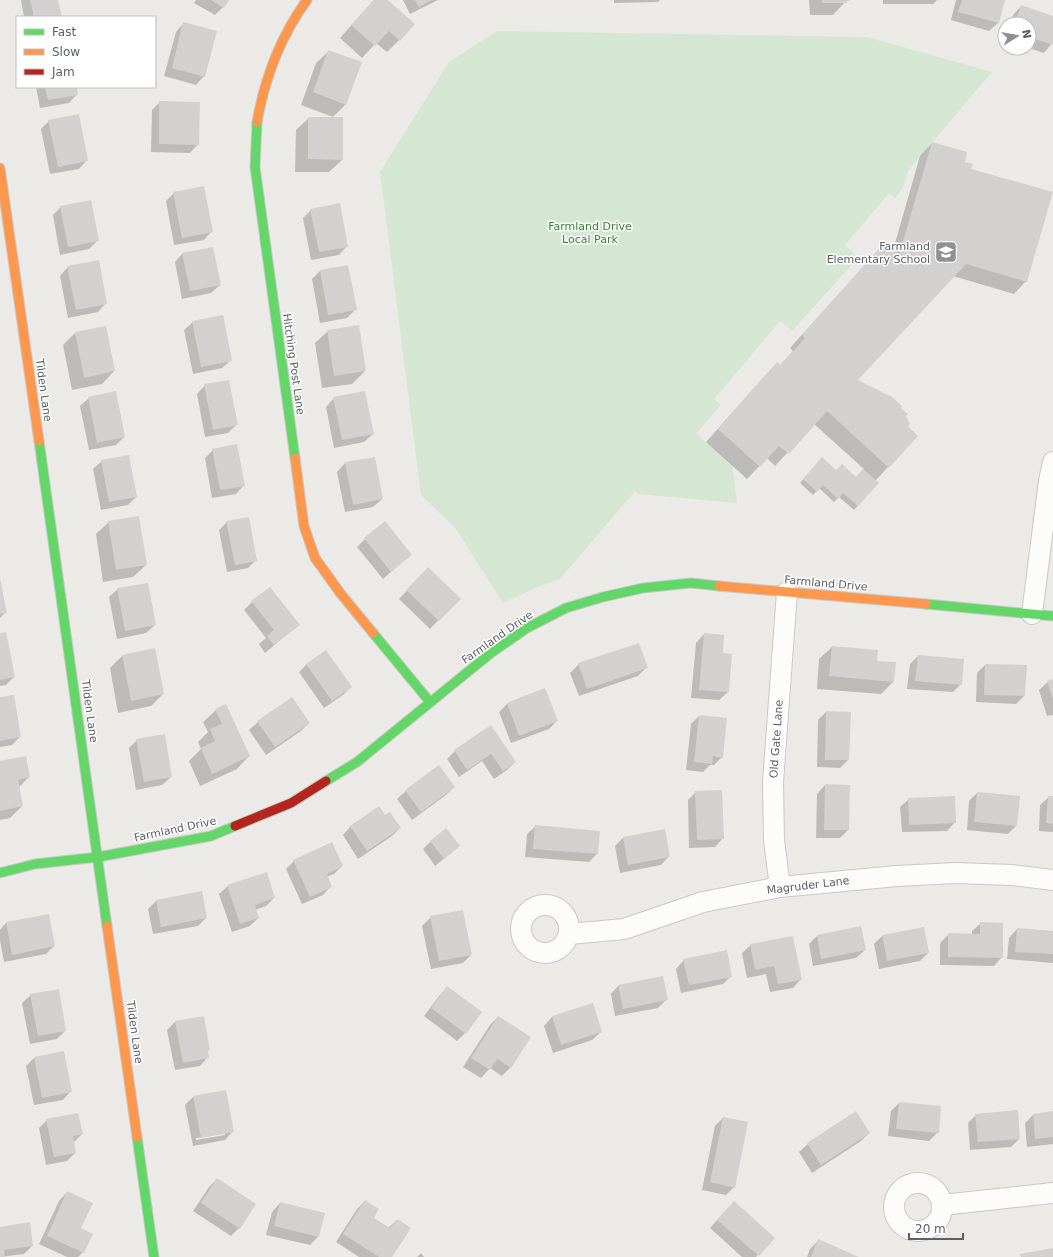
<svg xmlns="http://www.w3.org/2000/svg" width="1053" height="1257" viewBox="0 0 1053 1257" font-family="'DejaVu Sans',sans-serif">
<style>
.green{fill:#d5e7d2}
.shadow{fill:#0003;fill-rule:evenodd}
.building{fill:#d3d1cf}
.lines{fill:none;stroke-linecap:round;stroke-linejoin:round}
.street-casing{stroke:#c8c9c8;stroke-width:22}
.fast-casing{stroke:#c8c8c8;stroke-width:11}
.slow-casing{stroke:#c8c8c8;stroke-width:11}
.jam-casing{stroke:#c8c8c8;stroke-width:11}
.street{stroke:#fcfcfb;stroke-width:20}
.fast{stroke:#63d668;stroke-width:9}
.slow{stroke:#ff974d;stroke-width:9}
.jam{stroke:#b3261e;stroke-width:9}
.labels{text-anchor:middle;stroke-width:3;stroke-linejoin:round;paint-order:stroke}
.park-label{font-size:11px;fill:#368235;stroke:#fff}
.poi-label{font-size:11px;fill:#5c6064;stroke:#fff;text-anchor:end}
.street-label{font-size:11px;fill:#5c6064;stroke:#fff}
</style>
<rect width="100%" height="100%" fill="#eceae6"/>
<path class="green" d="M497,31L867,37L992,72L908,171L903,188L895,198L889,193L845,245L858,258L792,331L780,321L714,399L721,405L696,434L732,464L737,503L638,494L636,490L560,579L535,588L503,603L456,529L421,495L380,172L449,62Z"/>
<path class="shadow" d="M21,0H57L61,17H24Z
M196,0H228L223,7L215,15L194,3Z
M374,0H387L399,40L387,52L376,43L362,58L340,38Z
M403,0H438L410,14Z
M614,0H660L658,2L614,3Z
M809,0H851L846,1L833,15H810Z
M883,0H937L933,4H883Z
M956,0H1004L998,23L989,31L951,20Z
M1021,6L1053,17V42L1044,53L1029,48V24H1010L1013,15Z
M184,23L204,76L196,85L164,76L176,32Z
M329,51L346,104L333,117L301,105L316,63Z
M36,87H76L77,94L69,103L40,108Z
M160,102L198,144L190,153L151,152L152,110Z
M309,118L342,160L329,172H295L296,130Z
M49,121L87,160L79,169L50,174L41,129Z
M932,143L964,162L970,169L1026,281L1014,294L953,276L856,381L888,467L875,481L878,483L854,510L839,497L834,502L819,488L813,495L800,483L818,463L836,471L855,478L864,469L814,424L775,466L767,458L747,479L706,442L765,376L777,364L780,366L793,351L790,348L873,256L885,243L893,250L920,156Z
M174,193L212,231L204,240L174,245L166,201Z
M61,207L97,241L89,249L60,255L53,215Z
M311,210L347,246L339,255L311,260L303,218Z
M183,253L220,285L211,293L182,299L175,262Z
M68,267L106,303L98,312L68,318L60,276Z
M320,271L355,310L347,318L320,323L312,279Z
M193,322L231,360L222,368L193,374L184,330Z
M328,331L365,371L352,384L322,388L315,343Z
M75,333L114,371L102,384L72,390L63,345Z
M205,385L237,424L228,433L205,437L197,394Z
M89,398L124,437L116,445L89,450L80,406Z
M334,398L373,434L364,442L334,448L326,407Z
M213,450L244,485L236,494L212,498L205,458Z
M102,461L136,497L128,505L101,510L93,469Z
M345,463L382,499L373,507L345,512L337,472Z
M109,522L146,565L133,577L103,582L96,534Z
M227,522L256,560L248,568L227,572L219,530Z
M365,539L410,555L383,579L357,547Z
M428,568L459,599L430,629L399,599Z
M0,580L6,612L0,618Z
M118,589L155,625L146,633L117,639L109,597Z
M252,602L299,624L265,653L259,644L266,638L244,610Z
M0,634L14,677L6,685L0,686Z
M704,634L722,654L731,655L728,692L719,700L691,698L696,643Z
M832,647L876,662L893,682L881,694L817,689L819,659Z
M122,656L163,694L151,706L118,713L110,668Z
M918,656L961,684L953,692L907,689L910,664Z
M307,664L351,687L343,695L324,708L299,672Z
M579,664L646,668L638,676L579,696L570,673Z
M985,665L1024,696L1016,704L976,702L977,673Z
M1053,680V715L1047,716L1039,690L1048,682Z
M545,690L557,721L549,729L511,743L499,712L507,704Z
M0,698L20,737L12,745L0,747Z
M292,698L309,723L301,731L266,755L249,730L258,722Z
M216,710L249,756L237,769L200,786L189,761L201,749L198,742L208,732L203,722Z
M826,712L848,760L840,768L817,767L818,720Z
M699,716L722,757L714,765H710L703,772L686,770L691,724Z
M490,727L515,762L507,770L494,779L482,761L459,777L447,759L455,751Z
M137,740L171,777L162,785L136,790L129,748Z
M0,762L29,777L19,787L22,806L10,818L0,820Z
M825,785L849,786L848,830L840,838H816L817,794Z
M454,787L446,795L412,820L397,799L406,791Z
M696,792L723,838L715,847L689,848L688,800Z
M977,793L1016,826L1008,834L967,830L969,801Z
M1049,797H1053V832L1039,831L1040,805Z
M909,799L955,822L947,831L902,832L900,807Z
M385,817L400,828L392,836L358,859L343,835L351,826Z
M536,826L597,854L589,862L525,857L527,834Z
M664,830L669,856L661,865L620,873L615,846L623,838Z
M431,841L459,846L435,866L423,849Z
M294,861L342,866L334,874L327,877L331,886L323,895L302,904L286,869Z
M228,886L274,898L266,906L255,910L258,918L250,926L232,932L219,894Z
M156,901L206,918L198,926L153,934L148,909Z
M431,917L471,955L463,963L431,969L422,926Z
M6,923L54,946L46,954L4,962L0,940V930Z
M981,923L1002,957L994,966L940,965V943L949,934L972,935V931Z
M923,928L928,953L920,961L879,969L874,944L882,936Z
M1017,929L1053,932V963L1007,959L1009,938Z
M817,936L865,950L856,958L813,966L809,944Z
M751,945L801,979L793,988L770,992L766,974L747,978L742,953Z
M684,960L731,976L723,984L681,993L676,969Z
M619,985L666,1000L658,1008L615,1016L611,994Z
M447,988L480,1013L465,1033L457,1041L424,1016L439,996Z
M31,995L65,1031L57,1039L30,1044L22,1003Z
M592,1004L601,1032L592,1040L553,1053L544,1026L552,1017Z
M203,1017L209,1049L207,1052L208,1057L200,1066L175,1070L167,1030L175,1022Z
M498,1017L510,1068L502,1076L490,1068L481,1078L463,1067L490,1025Z
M34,1058L71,1091L63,1100L34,1105L26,1066Z
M193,1097L233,1131L225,1140L193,1146L185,1105ZM225,1133V1135L196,1140V1138Z
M899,1103L938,1132L929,1141L888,1136L891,1111Z
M1053,1112V1144L1027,1147L1025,1123L1033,1115Z
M976,1115L1019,1139L1011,1147L970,1150L968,1123Z
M723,1118L734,1187L726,1195L702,1190L715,1126Z
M47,1120L82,1134L73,1143L75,1153L67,1161L46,1165L39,1128Z
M869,1133L861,1141L812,1173L799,1152L808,1144Z
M217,1179L239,1228L231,1236L193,1211L209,1187Z
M67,1192L80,1229L83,1252L78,1257H67L39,1244L59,1201Z
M365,1201L373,1218L388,1228L397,1220L391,1257H359L336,1242L357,1209Z
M280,1203L318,1237L310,1245L266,1235L272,1212Z
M726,1210L774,1238L756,1257H742L710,1228Z
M0,1228L32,1246L24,1254L0,1257Z
M818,1241L857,1257H807L810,1249Z
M421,1253L424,1257H417Z"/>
<path class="building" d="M30,0H58L62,17H34Z
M211,0H229L224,8Z
M374,0H388L415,24L400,41L389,31L375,46L351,25Z
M415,0H432L419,7Z
M822,0H847V3H822Z
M962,0H1005L999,23L958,12Z
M1021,5L1053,16V45L1029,37V24H1015Z
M183,22L217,31L205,77L172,68Z
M328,50L362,62L346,105L313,92Z
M45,87H77L78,95L48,100Z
M159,101L200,102L199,145L159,144Z
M79,114L88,161L58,167L48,120Z
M308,117H343V160L308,159Z
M932,142L967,152L965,162L973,164L971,169L1053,192L1027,282L966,264L858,380L892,397L902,406L901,408L908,414L906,416L910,424L908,426L918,436L889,468L827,411L789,454L779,446L760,467L718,429L777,362L780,365L805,338L802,335L885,242L899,255Z
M204,186L213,232L182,238L173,192Z
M91,200L99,241L68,247L60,206Z
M340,203L348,247L319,252L310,209Z
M213,247L221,285L190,291L182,253Z
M99,260L107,304L76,310L67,266Z
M348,265L357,310L328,315L320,270Z
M223,315L232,361L201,367L192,321Z
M359,325L366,371L334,376L327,330Z
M106,326L115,371L84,378L75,332Z
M229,380L238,425L213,430L204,384Z
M116,391L125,437L97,443L88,397Z
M365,391L374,434L342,440L333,397Z
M237,444L245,486L220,490L212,449Z
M129,455L137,497L109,502L101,460Z
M375,457L383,499L353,505L345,462Z
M822,457L836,470L842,464L856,477L863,469L879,483L858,506L843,493L838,499L823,485L817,492L803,479Z
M139,516L147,565L116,570L108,521Z
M249,517L257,561L235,565L226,521Z
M385,521L412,555L391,572L364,538Z
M428,567L461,599L439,621L406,590Z
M0,579L7,613L0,614Z
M148,583L156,625L125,631L117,588Z
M270,587L300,625L274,645L267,636L274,630L251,601Z
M6,632L15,677L0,680V633Z
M704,633L724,635L723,653L732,654L729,692L699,690Z
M639,643L648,668L587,689L578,663Z
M832,646L878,650L877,661L896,662L894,682L829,676Z
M155,648L164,694L131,701L122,655Z
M326,650L352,687L332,701L306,664Z
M918,655L964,659L962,685L915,681Z
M985,664L1027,665L1025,696L984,695Z
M1053,679V700L1047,681Z
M545,688L558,721L519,736L507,703Z
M14,695L21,737L0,741V697Z
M292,697L310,723L275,747L257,721Z
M226,704L250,756L212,774L201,748L215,741L210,729L222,724L215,709Z
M826,711L851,712L849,760H825Z
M699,715L727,718L723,758L713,756L712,764L694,762Z
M491,725L516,762L503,771L491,754L467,770L454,750Z
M165,734L172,777L144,782L136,739Z
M26,756L30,777L18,780L23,806L0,811V761Z
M439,765L455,787L421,812L405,790Z
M825,784L850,785L849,830H824Z
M722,790L724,839L697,840L695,791Z
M977,792L1020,796L1017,826L974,822Z
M955,796L956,823L909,825L908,798Z
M1048,796H1053V824L1046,823Z
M379,806L385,815L390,812L401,828L367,851L350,826Z
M535,825L600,831L598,854L533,849Z
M446,828L460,846L444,859L430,841Z
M665,829L670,857L628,865L623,837Z
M332,842L343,866L327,874L332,887L310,897L293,860Z
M267,872L275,898L255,905L259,918L240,924L227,885Z
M202,891L207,918L161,927L156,900Z
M463,910L472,955L439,961L430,916Z
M49,914L55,946L12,955L6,922Z
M980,922L1003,923V958L948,957V933L980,934Z
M861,926L866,950L821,959L817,935Z
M924,927L929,953L887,961L882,935Z
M1017,928L1053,931V954L1015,952Z
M793,936L802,980L778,984L774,966L755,970L750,944Z
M727,950L732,977L689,985L683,959Z
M663,976L668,1000L623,1009L618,985Z
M447,986L482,1012L466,1034L431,1008Z
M59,989L66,1031L38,1036L30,994Z
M593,1003L602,1032L561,1045L552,1016Z
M204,1016L210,1050H208L209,1058L183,1063L175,1021Z
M498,1016L531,1037L511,1068L497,1059L490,1070L471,1058Z
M64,1051L72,1092L42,1098L34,1057Z
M226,1090L234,1132L201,1138L193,1096Z
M899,1102L941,1106L939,1133L896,1129Z
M1018,1110L1020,1139L978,1142L975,1114Z
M856,1111L870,1133L821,1165L807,1143Z
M1053,1111V1137L1035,1139L1033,1114Z
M78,1113L83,1134L73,1136L76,1153L54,1157L46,1119Z
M723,1117L748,1122L735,1188L710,1182Z
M217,1178L256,1204L240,1229L201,1203Z
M67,1191L93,1203L81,1228L93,1234L84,1253L47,1236Z
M365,1200L379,1209L374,1218L390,1228L397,1219L411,1228L392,1257H379L343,1234Z
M734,1201L775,1238L759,1256L717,1220Z
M280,1202L325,1213L319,1237L274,1226Z
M30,1222L33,1246L4,1250L5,1257H0V1227Z
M818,1239L859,1257H811Z
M1053,1248V1257H1021L1020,1254Z"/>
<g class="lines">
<g class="street-casing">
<path id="street" d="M1032,614L1049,481L1053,462
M780,887L774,840L773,782L787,592
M521 929a24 24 0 1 1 48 0a24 24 0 1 1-48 0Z
M569,934L624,929L703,902L780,887L897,876L955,873L1012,875L1053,880
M894 1207a24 24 0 1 1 48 0a24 24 0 1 1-48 0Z
M942,1205L1053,1193"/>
</g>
<g class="fast-casing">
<path id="fast" d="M257,122L255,167L295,458
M39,441L107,926
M926,604L1053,616
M373,633L430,702
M326,781L357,762L491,653L527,628L566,608L603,597L643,588L691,583L719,586
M0,873L35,864L98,857L211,836L235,826
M137,1137L154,1257"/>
</g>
<g class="slow-casing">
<path id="slow" d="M257,122C265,77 280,37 307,0
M0,168L39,441
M295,458L304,526L315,558L341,594L373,633
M719,586L926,604
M107,926L137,1137"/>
</g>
<g class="jam-casing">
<path id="jam" d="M235,826L291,803L326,781"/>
</g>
<use href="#street" class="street"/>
<use href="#fast" class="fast"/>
<use href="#slow" class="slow"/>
<use href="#jam" class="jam"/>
</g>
<defs>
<g id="school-square" transform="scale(1.15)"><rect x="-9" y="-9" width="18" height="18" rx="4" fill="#8e9092" stroke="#fff"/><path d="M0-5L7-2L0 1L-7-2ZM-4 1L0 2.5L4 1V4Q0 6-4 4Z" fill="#fff"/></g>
</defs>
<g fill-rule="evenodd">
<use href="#school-square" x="946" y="252"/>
</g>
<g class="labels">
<g class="park-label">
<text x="590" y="230">Farmland Drive<tspan x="590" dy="13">Local Park</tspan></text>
</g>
<g class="poi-label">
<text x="930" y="250">Farmland<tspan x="930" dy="13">Elementary School</tspan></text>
</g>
<g class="street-label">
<text transform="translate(294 364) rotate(82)" y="4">Hitching Post Lane</text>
<text transform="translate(44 390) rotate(82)" y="4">Tilden Lane</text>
<text transform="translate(826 583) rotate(5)" y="4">Farmland Drive</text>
<text transform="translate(497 637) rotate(-35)" y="4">Farmland Drive</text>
<text transform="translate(90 711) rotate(82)" y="4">Tilden Lane</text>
<text transform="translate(776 739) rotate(-86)" y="4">Old Gate Lane</text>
<text transform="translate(175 829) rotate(-12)" y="4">Farmland Drive</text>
<text transform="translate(808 885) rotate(-7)" y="4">Magruder Lane</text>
<text transform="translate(135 1032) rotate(82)" y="4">Tilden Lane</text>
</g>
</g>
<rect x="16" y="16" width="140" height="72" fill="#ffffff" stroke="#bebfc1"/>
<rect x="24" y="29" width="20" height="6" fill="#63d668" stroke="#bebfc1"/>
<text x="52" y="36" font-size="12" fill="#5c6064">Fast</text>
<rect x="24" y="49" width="20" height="6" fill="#ff974d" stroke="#bebfc1"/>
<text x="52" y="56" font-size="12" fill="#5c6064">Slow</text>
<rect x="24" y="69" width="20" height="6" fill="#b3261e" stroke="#bebfc1"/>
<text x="52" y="76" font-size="12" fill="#5c6064">Jam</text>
<g transform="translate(1017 36) rotate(79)"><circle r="19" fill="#ffffff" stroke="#bebfc1"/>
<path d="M0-3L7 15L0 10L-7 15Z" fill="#8e9092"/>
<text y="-6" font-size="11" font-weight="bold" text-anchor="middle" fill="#5c6064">N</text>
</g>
<path d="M909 1233v6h54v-6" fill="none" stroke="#5c6064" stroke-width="2"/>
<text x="915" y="1233" font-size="12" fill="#5c6064" stroke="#ffffff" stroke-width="3" paint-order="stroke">20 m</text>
</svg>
